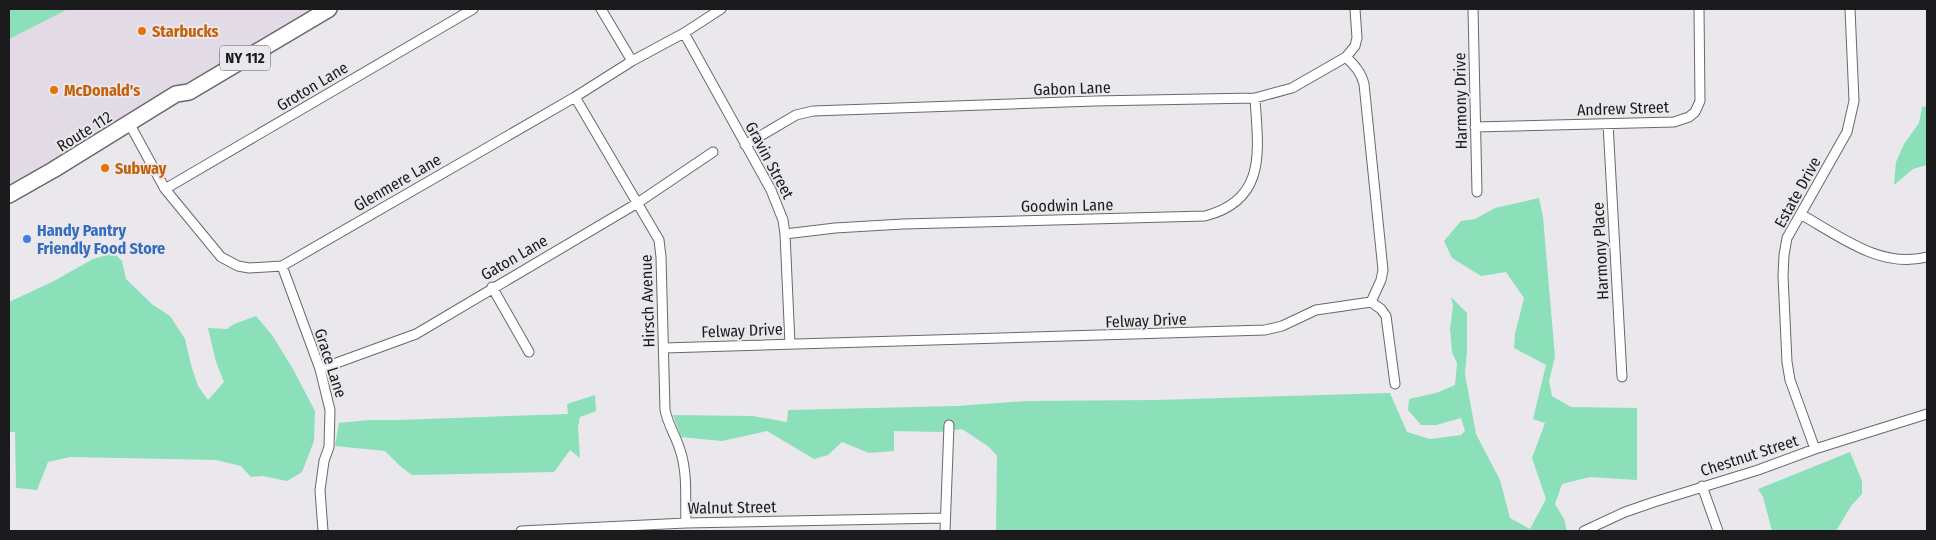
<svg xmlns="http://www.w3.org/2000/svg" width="1936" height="540" viewBox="0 0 1936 540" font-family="'Fira Sans Condensed',sans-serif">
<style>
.built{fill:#e2dbe6}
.green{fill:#8be0b9}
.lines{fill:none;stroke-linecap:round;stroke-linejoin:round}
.minor-casing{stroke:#6a686c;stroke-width:11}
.primary-casing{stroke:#6a686c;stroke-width:18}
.minor{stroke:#fff;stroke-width:9}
.primary{stroke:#fff;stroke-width:15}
.food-dot{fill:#e8710a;stroke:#eae8ec;stroke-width:2}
.shop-dot{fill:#3f7fe0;stroke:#eae8ec;stroke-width:2}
.labels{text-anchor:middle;stroke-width:4;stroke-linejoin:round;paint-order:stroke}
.shield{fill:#eae8ec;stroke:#59585a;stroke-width:1}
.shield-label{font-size:15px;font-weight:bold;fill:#1b1a1c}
.food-label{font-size:16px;font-weight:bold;fill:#c56008;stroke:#eae8ec;text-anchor:start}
.street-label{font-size:16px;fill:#1b1a1c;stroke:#eae8ec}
.shop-label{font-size:16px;font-weight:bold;fill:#366cbe;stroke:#eae8ec;text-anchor:start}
</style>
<rect width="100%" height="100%" fill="#eae8ec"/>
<path class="built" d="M9,9H312L178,88L9,190Z"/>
<path class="green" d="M9,9H68L9,39Z
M1927,106V165L1913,169L1894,185L1896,162L1904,144L1919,123L1922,107Z
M1539,198L1543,217L1555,357L1549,381L1552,396L1571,407L1637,408V480L1590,477L1562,484L1555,504L1564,519L1567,531H996L997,456L989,447L962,429L939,432L894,431V451L869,453L842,442L828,455L814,459L767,431L722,441L681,437L673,415L753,416L787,422L788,410L957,406L1026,401L1157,400L1390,393L1407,432L1430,439L1461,435L1465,431L1461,418L1436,425H1421L1408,410L1409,399L1436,393L1455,385L1457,363L1452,352L1450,329L1453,306L1451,297L1467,313V350L1465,374L1476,434L1500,480L1510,518L1530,529L1546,499L1532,458L1545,423L1533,419L1546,365L1514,348L1515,334L1524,298L1506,272L1481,276L1452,258L1444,241L1461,221L1475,219L1495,208Z
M114,253L122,261L126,279L153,305L170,316L185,339L191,365L198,386L208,400L224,382L216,362L208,328L227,329L234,324L256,316L272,335L293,369L315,411L314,441L302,472L287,481L263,476L251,477L241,466L216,460L70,457L48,462L37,490L16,488L15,432H9V302L54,281L93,259Z
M595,395L596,411L580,417L578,427L580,458L570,450L554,472L412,475L400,466L385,451L335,446L339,423L369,420H398L568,414L567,404Z
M1850,452L1862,481V494L1851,506L1836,531H1772L1763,497L1758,489Z"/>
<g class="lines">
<g class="minor-casing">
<path id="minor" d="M601,9L632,61
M1473,9L1477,192
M684,33L771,190L783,220L785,234L790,344
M575,97L659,240L661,257L665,410C668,425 676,436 680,450C688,473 685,500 686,523
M129,123L165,189L221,257L238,266L249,268L282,266L575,97L632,61L684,33L721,9
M1608,124L1622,377
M1475,127L1674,122L1689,117L1695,112L1700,101L1699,9
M745,145L796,115L813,111L1094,101L1255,98L1292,88L1346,57L1355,46L1357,38L1355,9
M165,189L473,9
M1802,215C1841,237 1881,269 1927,257
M785,234L835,228L903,224L1205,216C1268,200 1258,149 1255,98
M282,266L320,369L330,410L329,447L324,461L320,490L323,531
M492,287L529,352
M1371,302L1381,309L1386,316L1395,384
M664,348L1265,330L1282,326L1316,310L1371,302L1381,280L1383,270L1364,84C1361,72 1355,66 1346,57
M320,369L416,334L636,204L713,152
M1815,449L1790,380L1787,362L1783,276L1784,255L1787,238L1847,132L1854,101L1850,9
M1702,486L1718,531
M521,531L686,523L945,518
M945,531L949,425
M1584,531L1625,512L1654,502L1758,470L1815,449L1927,414"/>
</g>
<g class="primary-casing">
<path id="primary" d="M9,195L53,170L176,94L189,92L329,9"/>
</g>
<use href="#minor" class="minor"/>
<use href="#primary" class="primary"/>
</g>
<g class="food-dot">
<circle cx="142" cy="31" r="5"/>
<circle cx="54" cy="90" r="5"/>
<circle cx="105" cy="168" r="5"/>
</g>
<circle class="shop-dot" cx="27" cy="239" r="5"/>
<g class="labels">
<rect class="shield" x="220" y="45.5" width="50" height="25" rx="4"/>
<g class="shield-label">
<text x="245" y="63">NY 112</text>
</g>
<g class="food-label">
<text x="152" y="37">Starbucks</text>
<text x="64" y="96">McDonald's</text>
<text x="115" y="174">Subway</text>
</g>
<g class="street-label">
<text transform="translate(312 86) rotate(-31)" y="6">Groton Lane</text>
<text transform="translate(1072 88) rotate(-2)" y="6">Gabon Lane</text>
<text transform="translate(1460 101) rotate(-91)" y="6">Harmony Drive</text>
<text transform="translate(1623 108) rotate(-2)" y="6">Andrew Street</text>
<text transform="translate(84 131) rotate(-32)" y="6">Route 112</text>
<text transform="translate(770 160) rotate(62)" y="6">Gravin Street</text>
<text transform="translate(397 182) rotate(-30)" y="6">Glenmere Lane</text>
<text transform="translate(1797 192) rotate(-61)" y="6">Estate Drive</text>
<text transform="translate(1067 205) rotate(-1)" y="6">Goodwin Lane</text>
<text transform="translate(1600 251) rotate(-93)" y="6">Harmony Place</text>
<text transform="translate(514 257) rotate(-30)" y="6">Gaton Lane</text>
<text transform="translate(647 301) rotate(-92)" y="6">Hirsch Avenue</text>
<text transform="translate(1146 320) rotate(-2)" y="6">Felway Drive</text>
<text transform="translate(742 330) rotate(-2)" y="6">Felway Drive</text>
<text transform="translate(331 363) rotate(72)" y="6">Grace Lane</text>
<text transform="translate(1749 455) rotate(-18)" y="6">Chestnut Street</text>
<text transform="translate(732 507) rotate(-1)" y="6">Walnut Street</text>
</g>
<g class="shop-label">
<text x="37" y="236">Handy Pantry<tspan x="37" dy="18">Friendly Food Store</tspan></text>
</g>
</g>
<rect width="1936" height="540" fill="none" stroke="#1b1a1c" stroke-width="20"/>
</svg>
